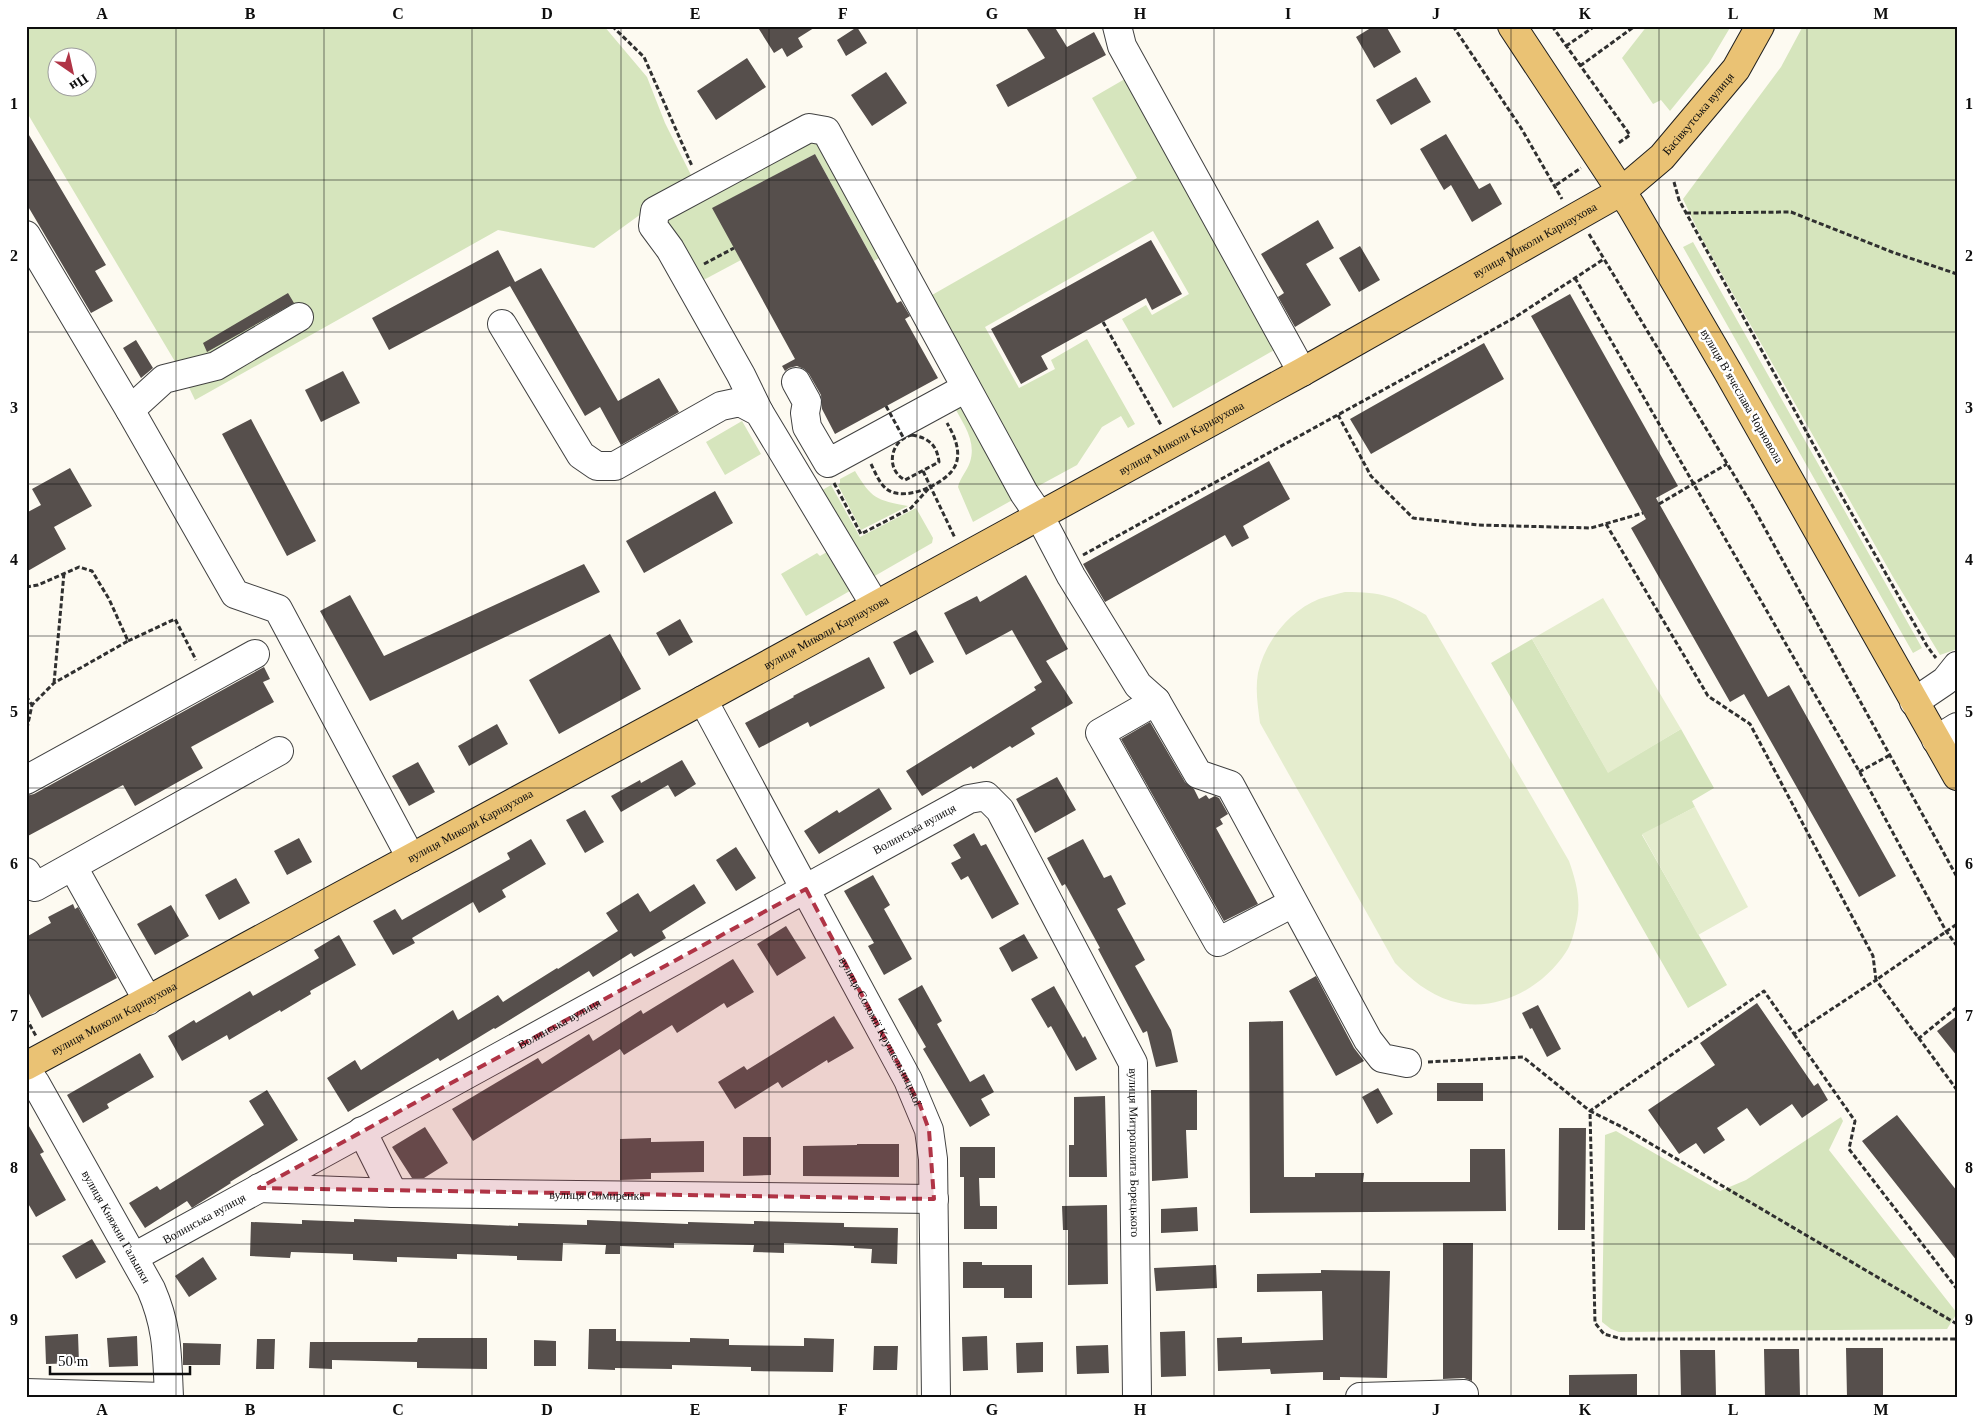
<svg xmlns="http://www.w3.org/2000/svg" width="1983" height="1423" viewBox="0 0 1983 1423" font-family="Georgia,serif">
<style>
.green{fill:#d6e5bd;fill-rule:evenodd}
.pitch{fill:#e5edce}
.building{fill:#564f4c}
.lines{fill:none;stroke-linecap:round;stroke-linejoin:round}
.minor-casing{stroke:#414141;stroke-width:30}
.major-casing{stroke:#1f1f1f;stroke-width:30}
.path{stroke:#303030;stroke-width:3;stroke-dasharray:5 2.5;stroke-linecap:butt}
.minor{stroke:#fff;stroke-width:28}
.major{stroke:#eac274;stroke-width:28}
.path-bridge{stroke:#303030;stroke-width:3;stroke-dasharray:5 2.5;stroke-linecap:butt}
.marked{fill:#b03446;fill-opacity:0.2;stroke:#b03446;stroke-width:4;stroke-dasharray:10 6;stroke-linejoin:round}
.grid{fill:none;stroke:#0e0e0e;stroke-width:1;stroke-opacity:0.55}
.labels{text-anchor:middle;stroke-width:5;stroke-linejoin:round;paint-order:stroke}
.street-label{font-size:12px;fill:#0e0e0e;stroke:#fff}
.neatline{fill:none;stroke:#0e0e0e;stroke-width:2}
.grid-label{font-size:16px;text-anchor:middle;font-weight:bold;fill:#0e0e0e}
</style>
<rect width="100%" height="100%" fill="#fdfaf1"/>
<path class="green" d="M26,26H604L647,77L665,123L696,185L641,214L594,248L498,230L195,400L183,375L26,111ZM58,58H88V88H58Z
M1647,26H1731L1709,63L1670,111L1661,100L1653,104L1622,58Z
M1803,26H1957V649L1940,655L1893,577L1702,239L1683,199L1781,67Z
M1130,76L1283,345L1173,408L1122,319L1146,305L1152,315L1189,294L1153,231L985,327L1019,388L1055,369L1051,360L1087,339L1135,424L1128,428L1121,416L1102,427L1077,465L1031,490L925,299L1137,178L1092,98Z
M810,133L889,252L874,261L815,154L713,208L741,260L696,284L663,225L668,210Z
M1693,242L1922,648L1913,653L1683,247Z
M953,404L964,405L1016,498L973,522L958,487C960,478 967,471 970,462C977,440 962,423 953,404Z
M742,421L761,454L725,475L706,442Z
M855,471C872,499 876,500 908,506L861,530L838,485L840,483V479Z
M831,485L860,537L916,508L933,538L932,543L866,581L814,495Z
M832,549L855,588L806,616L781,574L817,553L820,556Z
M1532,639L1608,772L1681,729L1714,788L1692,801L1695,807L1642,835L1727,985L1688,1008L1491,663Z
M1841,1117L1843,1121L1829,1150L1957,1313L1947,1329L1619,1332L1611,1329L1602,1322L1605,1135L1616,1131L1720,1191L1746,1180Z"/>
<path class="pitch" d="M1345,592C1383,592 1393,596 1426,615L1569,861C1576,881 1582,902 1576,924C1574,933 1571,945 1566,952C1542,989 1495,1014 1451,1001C1428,994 1411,979 1395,963L1260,723C1258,707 1255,690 1258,673C1265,642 1289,611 1319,599C1328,596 1337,594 1345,592Z
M1603,598L1681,729L1608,773L1532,639Z
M1695,807L1748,907L1698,935L1642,834Z"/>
<path class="building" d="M757,26H817L798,38L803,47L787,57L782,48L774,53Z
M1025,26H1054L1067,47L1094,32L1106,55L1008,107L996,85L1045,58Z
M1374,26H1386L1401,52L1374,68L1356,37Z
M857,27L867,43L846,56L837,40Z
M747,58L766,87L716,120L697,91Z
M886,72L907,103L872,126L851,95Z
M1416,77L1431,102L1391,125L1376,100Z
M26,130L106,265L95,271L113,301L91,313L26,203Z
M1446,134L1479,189L1490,183L1502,204L1472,222L1451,185L1444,190L1420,149Z
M815,154L897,303L901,301L910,316L905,319L938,378L835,434L822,409L821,395L809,374L804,369L797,366L789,368L785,371L782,366L795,359L712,208Z
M1318,220L1334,248L1306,264L1331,305L1295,327L1278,297L1284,293L1261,254Z
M1151,240L1182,294L1152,310L1146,298L1041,356L1048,369L1021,384L991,329Z
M1360,246L1380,280L1359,292L1339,258Z
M498,250L515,282L541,268L618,401L659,378L679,412L621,445L600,407L585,416L510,286L389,350L372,318Z
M288,293L294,303L207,352L203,343Z
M1570,294L1678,486L1656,498L1768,697L1789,685L1896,876L1859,897L1744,694L1730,702L1631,528L1646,519L1531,316Z
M136,340L153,368L141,378L123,348Z
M1484,343L1504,379L1371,454L1350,419Z
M343,371L360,403L321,422L305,390Z
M251,419L316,541L287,556L222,434Z
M1269,461L1290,499L1243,526L1249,538L1232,547L1225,535L1105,602L1083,564Z
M70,468L92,506L54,527L66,549L26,572V513L41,505L32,489Z
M715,491L733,523L644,573L626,541Z
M584,564L600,592L370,701L320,611L350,595L384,656Z
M1026,575L1068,649L1046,661L1073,703L1031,728L1035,734L1012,748L1010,746L973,769L971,766L922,796L906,771L1036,690L1034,687L1042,682L1012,630L966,655L944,613L977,596L980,602Z
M680,619L693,642L669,656L656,633Z
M916,630L934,662L910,675L893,642Z
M610,634L641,689L559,734L529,680Z
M869,657L885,688L810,727L808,722L759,748L745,723L794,697L793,696Z
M264,667L270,679L263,682L274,702L191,747L203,768L135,806L123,785L26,837V796L34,794Z
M1150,722L1185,782L1194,789L1199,799L1206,795L1209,799L1215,796L1219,798L1228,814L1220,819L1223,824L1216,828L1258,904L1224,921L1121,739Z
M497,724L508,744L469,766L458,746Z
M682,760L696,784L675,797L668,785L621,812L611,796L640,780L641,783Z
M418,762L435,792L409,806L392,776Z
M1057,777L1076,810L1035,833L1016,799Z
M879,788L892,809L819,854L804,831L837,810L839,813Z
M585,810L604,842L585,853L566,820Z
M974,833L981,846L986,844L1019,904L992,919L968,876L961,880L951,863L961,858L953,845Z
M299,838L312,862L287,875L274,851Z
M531,839L546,864L502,890L506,897L479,913L473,902L412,938L415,943L393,955L373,921L395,909L402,920L510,859L507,853Z
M1083,839L1104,878L1111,875L1126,904L1117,909L1145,960L1135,966L1171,1030L1178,1062L1156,1067L1147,1031L1143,1033L1098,949L1100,948L1065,884L1062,886L1047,858Z
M736,847L756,878L736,891L716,860Z
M873,875L890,905L884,909L912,959L884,975L868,946L874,943L844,891Z
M236,878L250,903L219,920L205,895Z
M694,884L706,903L662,931L666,938L634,957L631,953L593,977L589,971L495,1029L494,1028L440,1061L438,1058L348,1112L327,1078L355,1060L361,1070L453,1010L458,1020L498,995L503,1002L557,968L558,969L618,931L606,913L638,893L650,912Z
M73,904L75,909L78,907L117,978L42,1018L26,988V937L51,923L48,917Z
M171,905L189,936L155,955L137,924Z
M786,926L806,958L777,976L757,944Z
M1024,934L1038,958L1012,972L999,948Z
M339,935L356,965L310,991L311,994L281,1012L280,1010L229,1040L227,1035L182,1061L168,1036L194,1020L196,1023L250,991L253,996L319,958L314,950Z
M733,959L754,992L727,1008L724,1003L677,1033L672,1025L624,1055L620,1049L473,1141L452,1109L538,1058L542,1064L589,1034L593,1041L641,1010L643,1014Z
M1316,976L1354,1048L1364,1061L1336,1076L1289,991Z
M922,985L942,1021L937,1024L970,1082L984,1074L994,1092L981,1099L990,1115L970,1127L923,1049L926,1047L898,999Z
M1054,986L1083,1038L1085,1036L1097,1059L1076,1071L1051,1026L1048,1028L1031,999Z
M1757,1003L1814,1086L1818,1083L1828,1100L1802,1118L1792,1104L1760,1126L1747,1108L1717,1128L1725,1140L1704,1154L1696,1143L1679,1154L1648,1110L1715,1065L1700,1043Z
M1538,1005L1561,1049L1547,1057L1532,1028L1530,1029L1522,1013Z
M834,1016L854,1048L828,1063L827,1060L782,1088L778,1082L735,1109L718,1082L744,1066L747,1070Z
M1957,1016V1056L1937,1031Z
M1283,1021L1284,1177H1315V1173H1364L1363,1182H1470V1149H1505L1506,1211L1250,1213L1249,1022Z
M140,1053L154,1077L107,1104L109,1108L83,1123L67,1095Z
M1437,1083H1483V1101H1437Z
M1378,1088L1393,1114L1377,1124L1362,1097Z
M267,1090L298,1140L230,1182L231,1183L198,1204L192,1208L187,1201L145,1228L129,1203L157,1186L160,1190L264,1125L249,1101Z
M1151,1090H1197V1130H1186L1188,1178L1152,1181Z
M1105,1096L1107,1177H1069V1145H1074V1097Z
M1897,1115L1957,1191V1261L1862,1141Z
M26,1121L44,1152L40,1154L66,1200L36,1217L26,1200Z
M425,1127L448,1163L424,1178H412L392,1147Z
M1559,1128H1586L1585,1230H1558Z
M743,1137H771V1175L743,1176Z
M651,1138V1142L704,1141V1172L651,1173V1179L620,1180V1139Z
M857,1144H899V1177L803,1176V1146L857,1145Z
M960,1147H995V1178H979L980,1206H997V1229H964V1177H960Z
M1107,1205L1108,1284L1068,1285V1230H1063L1062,1206Z
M1197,1207L1198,1231L1161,1233V1209Z
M354,1219L518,1226V1223L587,1225V1220L688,1224V1222L754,1224V1221L844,1223V1227L898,1228L897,1264L871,1263L872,1249L854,1248V1246L784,1243V1253L753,1252L754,1245L674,1243V1248L620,1246V1254H605L606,1245L563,1243L562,1261L517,1260V1256L457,1254V1259L397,1257V1262L353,1260V1254L291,1252L290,1258L250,1256L251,1222L302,1224V1220L354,1222Z
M92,1239L106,1262L76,1279L62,1256Z
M1443,1243H1473L1472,1381L1464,1378L1443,1379Z
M203,1257L217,1279L189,1297L175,1276Z
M963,1262H982V1265H1032V1298H1004V1288H963Z
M1216,1265L1217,1288L1156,1291L1154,1268Z
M1321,1270L1390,1271L1387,1378L1340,1377V1380H1323V1372L1271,1374L1270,1369L1218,1371L1217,1338L1242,1337V1343L1323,1340L1322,1291L1257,1292V1274L1321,1273Z
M589,1329H616V1341L690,1342V1338L729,1339V1345L804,1346V1338L834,1339L833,1372L751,1371V1367L672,1365V1369L615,1368V1370L588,1369Z
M1185,1331L1186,1376L1161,1377L1160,1332Z
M78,1334L79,1363L46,1364L45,1336Z
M137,1336L138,1366L109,1367L107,1338Z
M987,1336L988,1370L963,1371L962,1337Z
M418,1338H487V1369L417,1368V1362L332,1360V1369L309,1368L310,1342H417Z
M257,1339H275L274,1369H256Z
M534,1340L556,1341V1366H534Z
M1043,1342V1372L1017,1373L1016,1343Z
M183,1343L221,1344L220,1365H183Z
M1108,1345L1109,1373L1077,1374L1076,1346Z
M874,1346H898L897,1370H873Z
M1846,1348H1883V1397H1847Z
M1764,1349H1799L1800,1397H1765Z
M1680,1350H1715L1716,1397H1681Z
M1637,1374V1397H1569V1375Z"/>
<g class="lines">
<g class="minor-casing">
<g id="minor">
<path d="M1117,26L1122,46L1302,372"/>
<path d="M26,235L130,410L235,594L278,609L411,858"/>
<path d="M502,324L581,455L597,466H615L721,406L740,402L759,412L875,605"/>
<path d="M796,382L807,402L805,413L807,427L828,463L966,388"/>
<path d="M130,410L164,379L216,366L299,317"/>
<path d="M759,412L741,375L670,249L653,226L655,211L809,128L826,131L1024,493L1039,515L1071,576L1138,685L1156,701L1198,774L1230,785L1368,1040L1382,1058L1407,1063"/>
<path id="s1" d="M703,700L908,1080L929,1130L933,1159L936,1397"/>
<path d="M1156,701L1100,733L1218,942L1293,903"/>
<path d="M1914,702L1945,681L1957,666"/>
<path d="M1936,740L1957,727"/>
<path d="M26,780L255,654"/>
<path d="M73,867L148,1001"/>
<path d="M26,872L35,887L279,751"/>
<path id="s2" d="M26,1070L36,1084L151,1289C168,1328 167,1355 169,1397"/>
<path d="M362,1131L393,1193"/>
<path id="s3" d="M259,1188L393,1193L934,1199"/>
<path id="s4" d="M134,1257L969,799L986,796L1000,810L1133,1063L1137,1397"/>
<path d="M26,1393L164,1397"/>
<path d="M1360,1397L1464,1394"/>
</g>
</g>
<g class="major-casing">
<g id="major">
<path d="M1512,26L1631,206L1728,372L1957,776"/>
<path id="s5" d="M26,1066L703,700L1302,372L1622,191L1662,157L1736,69L1760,26"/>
</g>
</g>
<path class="path" d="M612,26L644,57L692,166
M1453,26L1521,128L1562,199
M1552,26L1630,135L1617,144
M1566,46L1595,26
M1580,66L1635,26
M1674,182L1679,200L1840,493L1927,646L1936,658
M1556,185L1581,168
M1686,213L1791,212L1892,252L1957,274
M1589,234L1752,505L1957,877
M704,264L734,248
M1575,278L1866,783L1946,931L1957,946
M1103,322L1161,425
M1338,415L1371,476L1413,518L1478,525L1591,528L1643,513
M912,435C929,438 937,445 939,462L905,480C884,469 891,439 912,435Z
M871,464C875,472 880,485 888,490C906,502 949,483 956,464C961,450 954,435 947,423
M923,471L955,538
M834,483L861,534L911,508L930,487
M1659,504L1727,464
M1606,524L1708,696L1750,724L1873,956L1876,980L1957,924
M1083,555L1514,318L1604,259
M26,587L38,585L79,567L92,571L109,599L128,641L54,683L32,705L26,733
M128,641L175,619L196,660
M54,683L64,573
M26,696L32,705
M1859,772L1890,755
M26,1018L36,1036
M1794,1034L1855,1121L1849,1149L1957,1289
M1918,1039L1957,1007
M1428,1062L1523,1057L1590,1111L1764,991L1794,1034L1876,980L1957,1090
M1957,1324L1624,1128L1590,1111L1595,1323L1604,1334L1622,1339H1957"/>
<use href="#minor" class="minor"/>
<use href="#major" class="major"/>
<path class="path-bridge" d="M886,406L903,437"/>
</g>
<path class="marked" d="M806,889L920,1105L929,1130L934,1199L259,1188Z"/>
<path class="grid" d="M176,26V1397M324,26V1397M472,26V1397M621,26V1397M769,26V1397M917,26V1397M1066,26V1397M1214,26V1397M1362,26V1397M1511,26V1397M1659,26V1397M1807,26V1397M26,180H1957M26,332H1957M26,484H1957M26,636H1957M26,788H1957M26,940H1957M26,1092H1957M26,1244H1957"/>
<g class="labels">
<g class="street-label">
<text dy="4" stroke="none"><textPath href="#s5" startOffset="1929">Басівкутська вулиця</textPath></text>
<text dy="4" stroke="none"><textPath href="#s5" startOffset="1720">вулиця Миколи Карнаухова</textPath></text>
<text transform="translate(1742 396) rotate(60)" y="4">вулиця Вʼячеслава Чорновола</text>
<text dy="4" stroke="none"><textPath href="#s5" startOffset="1315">вулиця Миколи Карнаухова</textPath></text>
<text dy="4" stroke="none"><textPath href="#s5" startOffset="910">вулиця Миколи Карнаухова</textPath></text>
<text dy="4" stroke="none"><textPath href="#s5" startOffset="505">вулиця Миколи Карнаухова</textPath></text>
<text dy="4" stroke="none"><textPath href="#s4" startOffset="890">Волинська вулиця</textPath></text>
<text dy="4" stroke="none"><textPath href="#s5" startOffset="100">вулиця Миколи Карнаухова</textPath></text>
<text dy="4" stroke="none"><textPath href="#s4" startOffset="485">Волинська вулиця</textPath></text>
<text dy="4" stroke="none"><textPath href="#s1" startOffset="376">вулиця Соломії Крушельницької</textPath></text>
<text dy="4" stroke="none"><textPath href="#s4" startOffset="1365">вулиця Митрополита Борецького</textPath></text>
<text dy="4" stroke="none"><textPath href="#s3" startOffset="338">вулиця Симиренка</textPath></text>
<text dy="4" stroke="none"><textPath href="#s4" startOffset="80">Волинська вулиця</textPath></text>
<text dy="4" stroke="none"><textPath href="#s2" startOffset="181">вулиця Княжни Гальшки</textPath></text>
</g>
</g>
<rect width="1983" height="1423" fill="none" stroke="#ffffff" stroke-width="55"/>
<g transform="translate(72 72) rotate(146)"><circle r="24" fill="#ffffff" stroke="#9f9f9f"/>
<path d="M0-4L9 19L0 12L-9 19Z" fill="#b03446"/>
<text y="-8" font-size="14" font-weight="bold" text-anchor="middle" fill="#0e0e0e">Пн</text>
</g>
<path d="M50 1366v8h140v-8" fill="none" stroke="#0e0e0e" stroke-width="2.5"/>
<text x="58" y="1366" font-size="15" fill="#0e0e0e" stroke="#ffffff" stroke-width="4" paint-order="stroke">50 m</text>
<rect x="28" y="28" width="1928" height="1368" class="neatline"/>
<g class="grid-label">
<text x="102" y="19">A</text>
<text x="250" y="19">B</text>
<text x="398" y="19">C</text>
<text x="547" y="19">D</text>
<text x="695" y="19">E</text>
<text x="843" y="19">F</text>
<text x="992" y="19">G</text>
<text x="1140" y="19">H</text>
<text x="1288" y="19">I</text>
<text x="1436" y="19">J</text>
<text x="1585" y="19">K</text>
<text x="1733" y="19">L</text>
<text x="1881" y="19">M</text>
<text x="14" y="109">1</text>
<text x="1969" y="109">1</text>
<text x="14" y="261">2</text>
<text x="1969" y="261">2</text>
<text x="14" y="413">3</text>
<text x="1969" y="413">3</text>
<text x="14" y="565">4</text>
<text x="1969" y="565">4</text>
<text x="14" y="717">5</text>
<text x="1969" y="717">5</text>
<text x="14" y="869">6</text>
<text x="1969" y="869">6</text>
<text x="14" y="1021">7</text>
<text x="1969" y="1021">7</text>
<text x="14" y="1173">8</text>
<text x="1969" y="1173">8</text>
<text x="14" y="1325">9</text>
<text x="1969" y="1325">9</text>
<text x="102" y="1415">A</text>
<text x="250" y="1415">B</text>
<text x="398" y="1415">C</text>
<text x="547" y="1415">D</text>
<text x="695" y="1415">E</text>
<text x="843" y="1415">F</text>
<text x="992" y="1415">G</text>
<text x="1140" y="1415">H</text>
<text x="1288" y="1415">I</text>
<text x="1436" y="1415">J</text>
<text x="1585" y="1415">K</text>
<text x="1733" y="1415">L</text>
<text x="1881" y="1415">M</text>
</g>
</svg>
